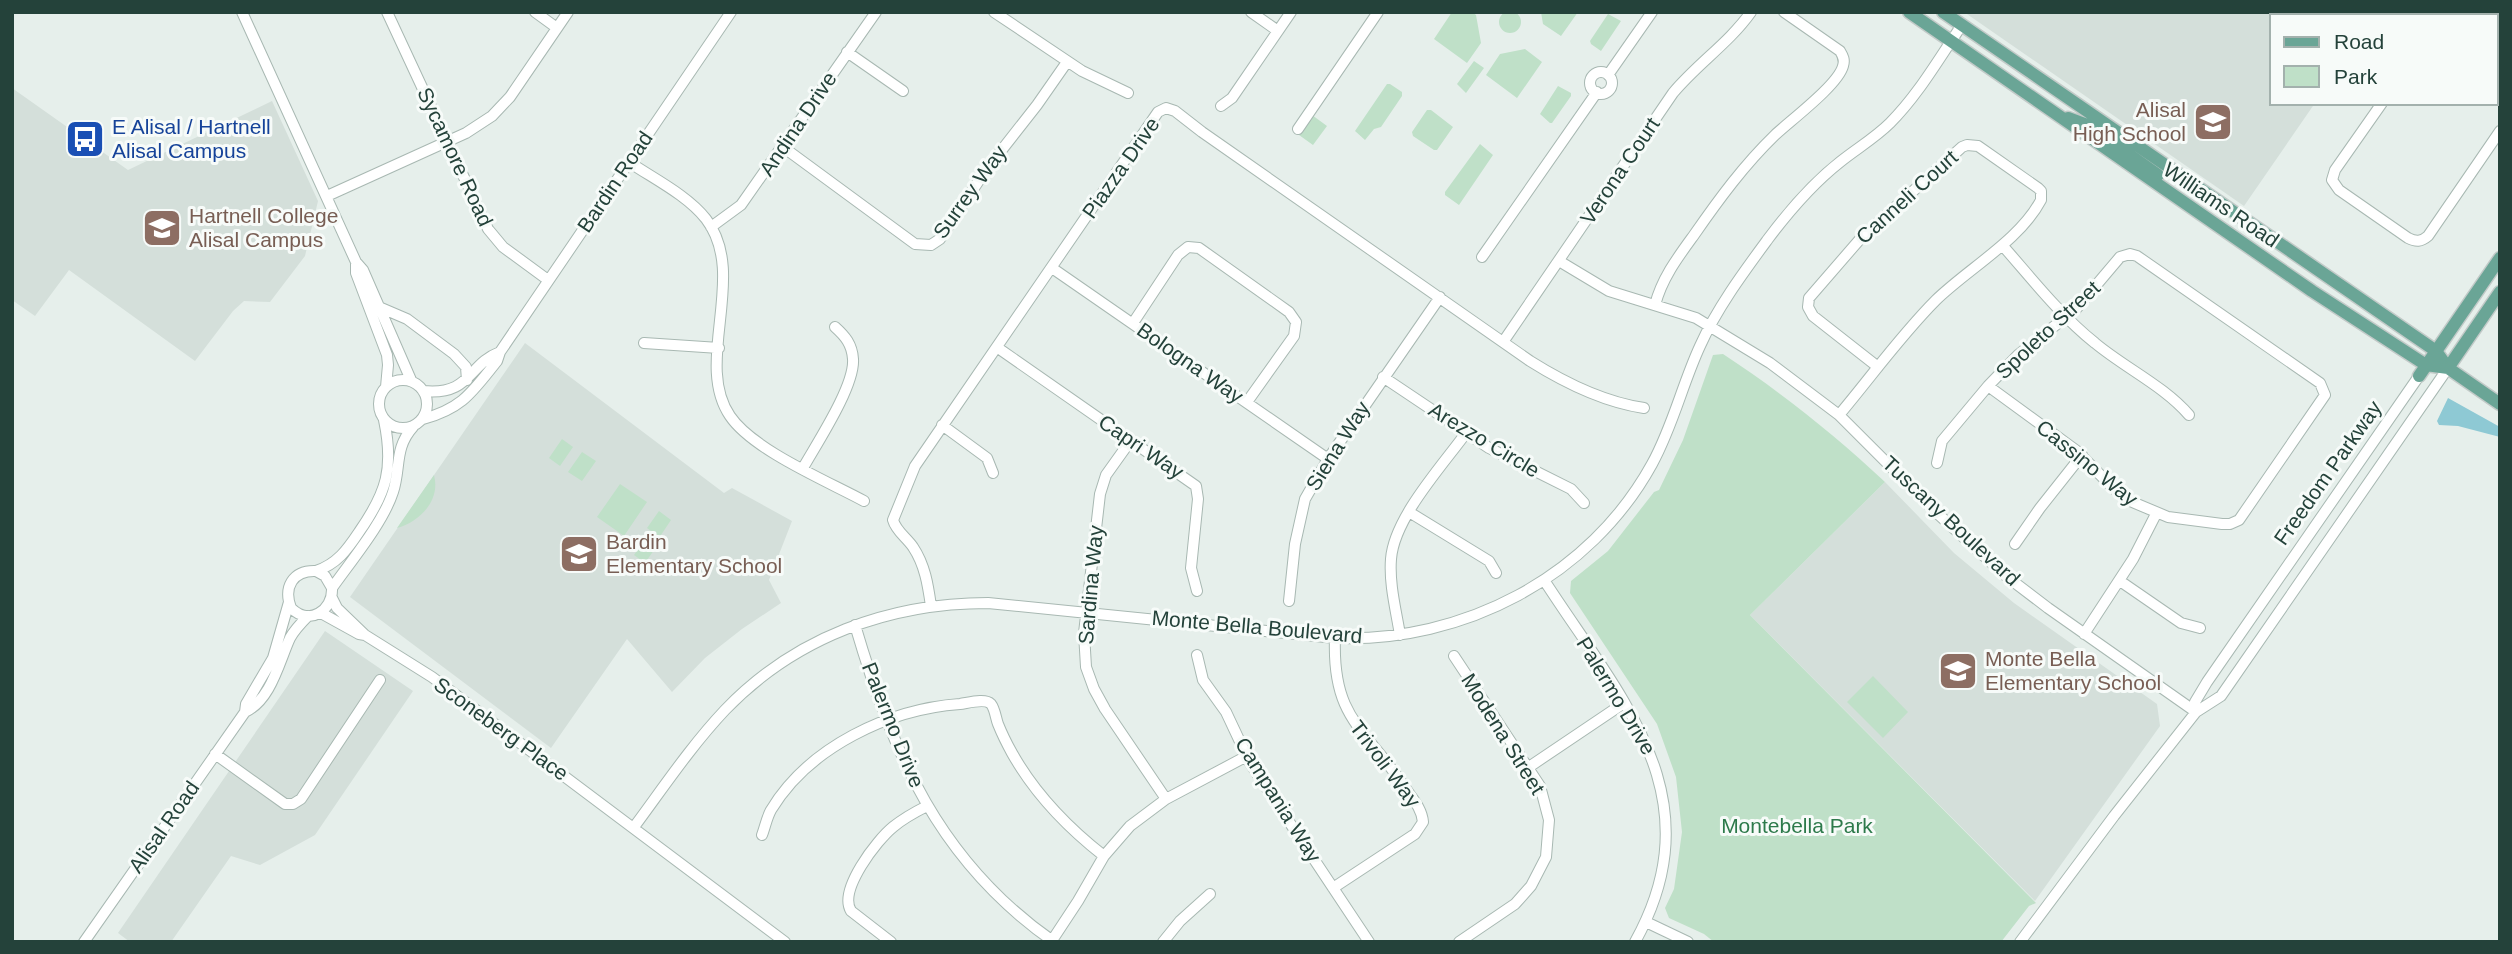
<svg xmlns="http://www.w3.org/2000/svg" width="2512" height="954" viewBox="0 0 2512 954" font-family="Arial,sans-serif">
<style>
.built{fill:#d4dfda}
.green{fill:#bfe0c8}
.water{fill:#8ec9d4}
.lines{fill:none;stroke-linecap:round;stroke-linejoin:round}
.minor-casing{stroke:#a8b8b2;stroke-width:12}
.major-casing{stroke:#c2cac8;stroke-width:15}
.minor{stroke:#fff;stroke-width:10}
.major{stroke:#6aa596;stroke-width:12}
.labels{text-anchor:middle;stroke-width:6;stroke-linejoin:round;paint-order:stroke}
.education-label{font-size:21px;fill:#785e54;stroke:#f7fbf9;text-anchor:start}
.street-label{font-size:21px;fill:#24423a;stroke:#f7fbf9}
.transit-label{font-size:21px;fill:#164399;stroke:#f7fbf9;text-anchor:start}
.park-label{font-size:21px;fill:#2d7a4b;stroke:#f7fbf9}
</style>
<rect width="100%" height="100%" fill="#e6efeb"/>
<path class="built" d="M1964,12H2378L2375,16H2272V103H2315L2244,206Z
M12,88L128,170L272,101L318,201L305,256L270,302L244,301L233,311L195,361L69,270L35,316L12,300Z
M525,343L724,493L732,488L792,521L769,580L781,603L742,629L705,658L672,692L627,639L551,748L350,597Z
M1885,482L1954,553L2014,603L2157,704L2160,726L2035,901L1750,615Z
M325,631L413,691L315,835L260,865L231,856L171,942H130L118,933Z"/>
<path class="green" d="M1499 22a11 11 0 1 1 22 0a11 11 0 1 1-22 0Z
M1452,12H1472L1476,15L1481,43L1467,63L1434,39Z
M1541,12H1578L1561,36L1543,24Z
M1608,14L1621,21L1601,51L1591,44L1590,41Z
M1525,49L1542,62L1517,98L1486,75L1500,54Z
M1474,61L1484,68L1466,93L1457,84Z
M1387,84H1390L1402,92V96L1381,127L1374,129L1365,140L1355,131Z
M1558,86L1571,93V96L1552,123H1550L1540,114Z
M1431,110L1453,127L1437,150H1434L1413,136L1412,132L1427,110Z
M1312,115L1327,126L1313,145L1299,135Z
M1480,144L1493,155L1459,205L1445,195V192Z
M1723,354C1781,392 1835,435 1885,482L1750,615L2036,903L2029,906L2001,942H1714L1704,934L1669,918L1665,908L1674,889L1682,832L1676,777L1657,724L1570,593L1571,581L1608,551L1654,492L1659,490L1683,440L1713,355Z
M562,439L573,447L560,466L549,458Z
M582,452L596,461L582,481L568,472Z
M434,475C441,501 419,522 397,528Z
M620,484L647,502L624,536L597,517Z
M659,511L671,520L661,535L663,537L645,563L634,555L651,531L647,528Z
M1873,676L1908,712L1883,738L1847,702Z"/>
<path class="water" d="M2448,398L2500,427V437L2458,426L2439,425L2437,421Z"/>
<g class="lines">
<g class="minor-casing">
<path id="minor" d="M242,12L356,262L363,270L411,380
M387,12L488,229L503,247L548,280
M535,12L557,28
M994,12L1082,71L1128,93
M1251,12L1278,31
M2468,12L2473,16
M2443,16L2446,12
M2496,32L2500,34
M847,52L903,91
M1590 83a11 11 0 1 1 22 0a11 11 0 1 1-22 0Z
M1608,75L1652,12
M2382,103L2335,170L2332,180L2339,190L2408,238C2416,242 2421,242 2428,236L2500,131
M1221,106L1232,98L1291,12
M1298,129L1378,12
M783,147L915,244L931,245L940,239L986,170L1037,105L1067,62
M629,162C654,179 687,195 706,219C749,275 693,362 730,416C753,450 827,481 864,501
M327,196L466,133L492,116L510,97L568,12
M711,227L741,205L876,12
M2003,246C2032,279 2061,316 2095,343C2125,368 2164,386 2189,415
M1482,257L1597,92
M1559,261L1609,291L1696,318L1770,363L1839,415L1938,514L2006,576L2048,608L2196,712
M356,262V273L387,355L388,365L386,387
M1052,268L1328,459
M1655,305C1662,278 1678,257 1694,235C1719,199 1744,165 1775,135C1791,120 1838,85 1843,66C1845,60 1843,56 1840,51L1784,12
M379,307L407,319L454,354L466,367L467,380
M1133,323L1178,255L1188,247L1199,248L1289,312L1296,322L1294,336L1247,402
M1503,342L1673,93C1697,64 1729,43 1751,12
M644,343L719,348
M998,348L1196,486L1198,499L1191,568L1197,591
M1383,377L1489,448L1571,489L1584,503
M379 404a24 24 0 1 1 48 0a24 24 0 1 1-48 0Z
M423,391C471,396 468,364 500,352
M1839,415C1871,377 1901,335 1936,300C1969,268 2020,240 2041,200V191L2038,188L1978,146L1967,145L1962,147L1861,238L1809,298L1808,307L1813,316L1878,367
M423,419C463,408 472,392 497,361L500,352L731,12
M942,425L987,458L993,473
M1131,440L1106,475L1100,494L1084,633L1086,667L1094,689L1105,709L1166,799
M1937,463L1942,441L1988,386L2018,355L2076,309L2120,257L2130,254L2137,256L2320,383L2325,395L2239,520L2230,524H2222L2168,517L2130,501L2113,488L2077,451L1988,386
M803,468C817,443 855,386 853,359C852,344 845,336 835,327
M1409,512L1489,561L1496,573
M2015,544L2040,508L2082,455
M316,571C337,564 347,550 359,532C387,492 394,468 384,420
M1544,580C1620,698 1716,796 1635,942
M2120,581L2181,623L2200,628
M332,588L325,576L316,571C293,570 283,587 291,608C309,626 333,611 332,588C351,561 383,523 393,492C401,468 394,448 413,427
M332,598L337,608L364,634
M1289,601L1295,544L1305,499L1328,459L1440,297
M931,606C928,585 925,565 913,547C906,537 896,531 893,520L915,466L1158,112L1166,108L1175,111L1202,132L1530,361C1565,383 1603,402 1644,408
M321,613L359,634L365,635L432,677L785,942
M855,625C893,754 939,862 1054,942
M2084,634L2133,559L2156,514
M1400,635C1396,610 1389,584 1391,559C1394,518 1442,466 1466,433
M1197,655L1203,680L1226,712L1250,763L1369,942
M1454,656L1540,786L1549,820L1546,857L1531,886L1515,904L1459,942
M245,712C271,700 279,662 290,638C295,629 301,623 308,616
M2196,712L2195,702L2207,682L2419,376
M215,754L285,804H293L301,799L380,680
M1529,767L1624,703
M634,827C663,788 691,746 725,710C795,637 889,603 988,603L1335,638C1463,643 1590,577 1652,464C1673,426 1682,385 1700,346C1717,308 1743,273 1768,239C1789,211 1812,184 1840,162C1856,149 1875,138 1890,123C1919,94 1939,58 1962,25
M762,835C765,827 767,817 771,810C809,747 889,709 960,704C968,703 985,698 991,704C995,709 996,719 998,724C1002,734 1007,744 1012,753C1035,794 1067,827 1104,856
M1333,888L1415,834L1423,822C1422,809 1413,799 1406,789C1366,728 1332,720 1335,638
M1646,922L1688,942
M84,942L245,712L246,704L273,658L289,602
M891,942L851,911C838,890 877,840 893,827C904,818 915,812 927,806
M1051,942L1078,901L1104,856L1130,826L1166,799L1247,756
M1163,942L1180,921L1210,894
M2020,942L2114,816L2196,712L2221,696L2448,368"/>
</g>
<g class="major-casing">
<path id="major" d="M1909,12L2312,291L2426,365L2448,368
M1943,12L2436,351L2448,368L2500,404
M2068,118L2087,125L2158,175
M2448,368L2500,292
M2419,376L2500,258"/>
</g>
<use href="#minor" class="minor"/>
<use href="#major" class="major"/>
</g>
<defs>
<g id="school-square" transform="scale(2.0125)"><rect x="-9" y="-9" width="18" height="18" rx="4" fill="#8d6e63" stroke="#f7fbf9"/><path d="M0-5L7-2L0 1L-7-2ZM-4 1L0 2.5L4 1V4Q0 6-4 4Z" fill="#fff"/></g>
<g id="bus-square" transform="scale(2.0125)"><rect x="-9" y="-9" width="18" height="18" rx="4" fill="#1a4fb4" stroke="#f7fbf9"/><path d="M-5-6H5V4H4V6H2V4H-2V6H-4V4H-5ZM-3.5-4V0h7V-4ZM-3.5 1.2v1.5H-2V1.2ZM2 1.2v1.5H3.5V1.2Z" fill="#fff"/></g>
<g id="university-square" transform="scale(2.0125)"><rect x="-9" y="-9" width="18" height="18" rx="4" fill="#8d6e63" stroke="#f7fbf9"/><path d="M0-5L7-2L0 1L-7-2ZM-4 1L0 2.5L4 1V4Q0 6-4 4Z" fill="#fff"/></g>
</defs>
<g fill-rule="evenodd">
<use href="#school-square" x="2213" y="122"/>
<use href="#bus-square" x="85" y="139"/>
<use href="#university-square" x="162" y="228"/>
<use href="#school-square" x="579" y="554"/>
<use href="#school-square" x="1958" y="671"/>
</g>
<g class="labels">
<g class="education-label">
<text x="2186" y="117" text-anchor="end">Alisal<tspan x="2186" dy="24">High School</tspan></text>
<text x="189" y="223">Hartnell College<tspan x="189" dy="24">Alisal Campus</tspan></text>
<text x="606" y="549">Bardin<tspan x="606" dy="24">Elementary School</tspan></text>
<text x="1985" y="666">Monte Bella<tspan x="1985" dy="24">Elementary School</tspan></text>
</g>
<g class="street-label">
<text transform="translate(798 124) rotate(-56)" y="7">Andina Drive</text>
<text transform="translate(455 157) rotate(65)" y="7">Sycamore Road</text>
<text transform="translate(1121 168) rotate(-55)" y="7">Piazza Drive</text>
<text transform="translate(1620 171) rotate(-56)" y="7">Verona Court</text>
<text transform="translate(615 182) rotate(-56)" y="7">Bardin Road</text>
<text transform="translate(970 192) rotate(-54)" y="7">Surrey Way</text>
<text transform="translate(1907 197) rotate(-42)" y="7">Canneli Court</text>
<text transform="translate(2221 205) rotate(34)" y="7">Williams Road</text>
<text transform="translate(2048 330) rotate(-43)" y="7">Spoleto Street</text>
<text transform="translate(1190 363) rotate(35)" y="7">Bologna Way</text>
<text transform="translate(1484 440) rotate(31)" y="7">Arezzo Circle</text>
<text transform="translate(1338 446) rotate(-58)" y="7">Siena Way</text>
<text transform="translate(1141 447) rotate(34)" y="7">Capri Way</text>
<text transform="translate(2087 463) rotate(39)" y="7">Cassino Way</text>
<text transform="translate(2328 473) rotate(-55)" y="7">Freedom Parkway</text>
<text transform="translate(1951 521) rotate(43)" y="7">Tuscany Boulevard</text>
<text transform="translate(1091 585) rotate(-85)" y="7">Sardina Way</text>
<text transform="translate(1257 627) rotate(5)" y="7">Monte Bella Boulevard</text>
<text transform="translate(1616 696) rotate(59)" y="7">Palermo Drive</text>
<text transform="translate(893 725) rotate(68)" y="7">Palermo Drive</text>
<text transform="translate(501 729) rotate(36)" y="7">Sconeberg Place</text>
<text transform="translate(1503 734) rotate(58)" y="7">Modena Street</text>
<text transform="translate(1385 764) rotate(53)" y="7">Trivoli Way</text>
<text transform="translate(1278 800) rotate(58)" y="7">Campania Way</text>
<text transform="translate(164 827) rotate(-55)" y="7">Alisal Road</text>
</g>
<g class="transit-label">
<text x="112" y="134">E Alisal / Hartnell<tspan x="112" dy="24">Alisal Campus</tspan></text>
</g>
<g class="park-label">
<text x="1797" y="833">Montebella Park</text>
</g>
</g>
<rect width="2512" height="954" fill="none" stroke="#24423a" stroke-width="28"/>
<rect x="2270" y="14" width="228" height="91" fill="#f7fbf9" stroke="#a3b1ad" stroke-width="2"/>
<rect x="2284" y="37" width="35" height="10" fill="#6aa596" stroke="#a3b1ad" stroke-width="2"/>
<text x="2334" y="49" font-size="21" fill="#24423a">Road</text>
<rect x="2284" y="66" width="35" height="21" fill="#bfe0c8" stroke="#a3b1ad" stroke-width="2"/>
<text x="2334" y="84" font-size="21" fill="#24423a">Park</text>
</svg>
